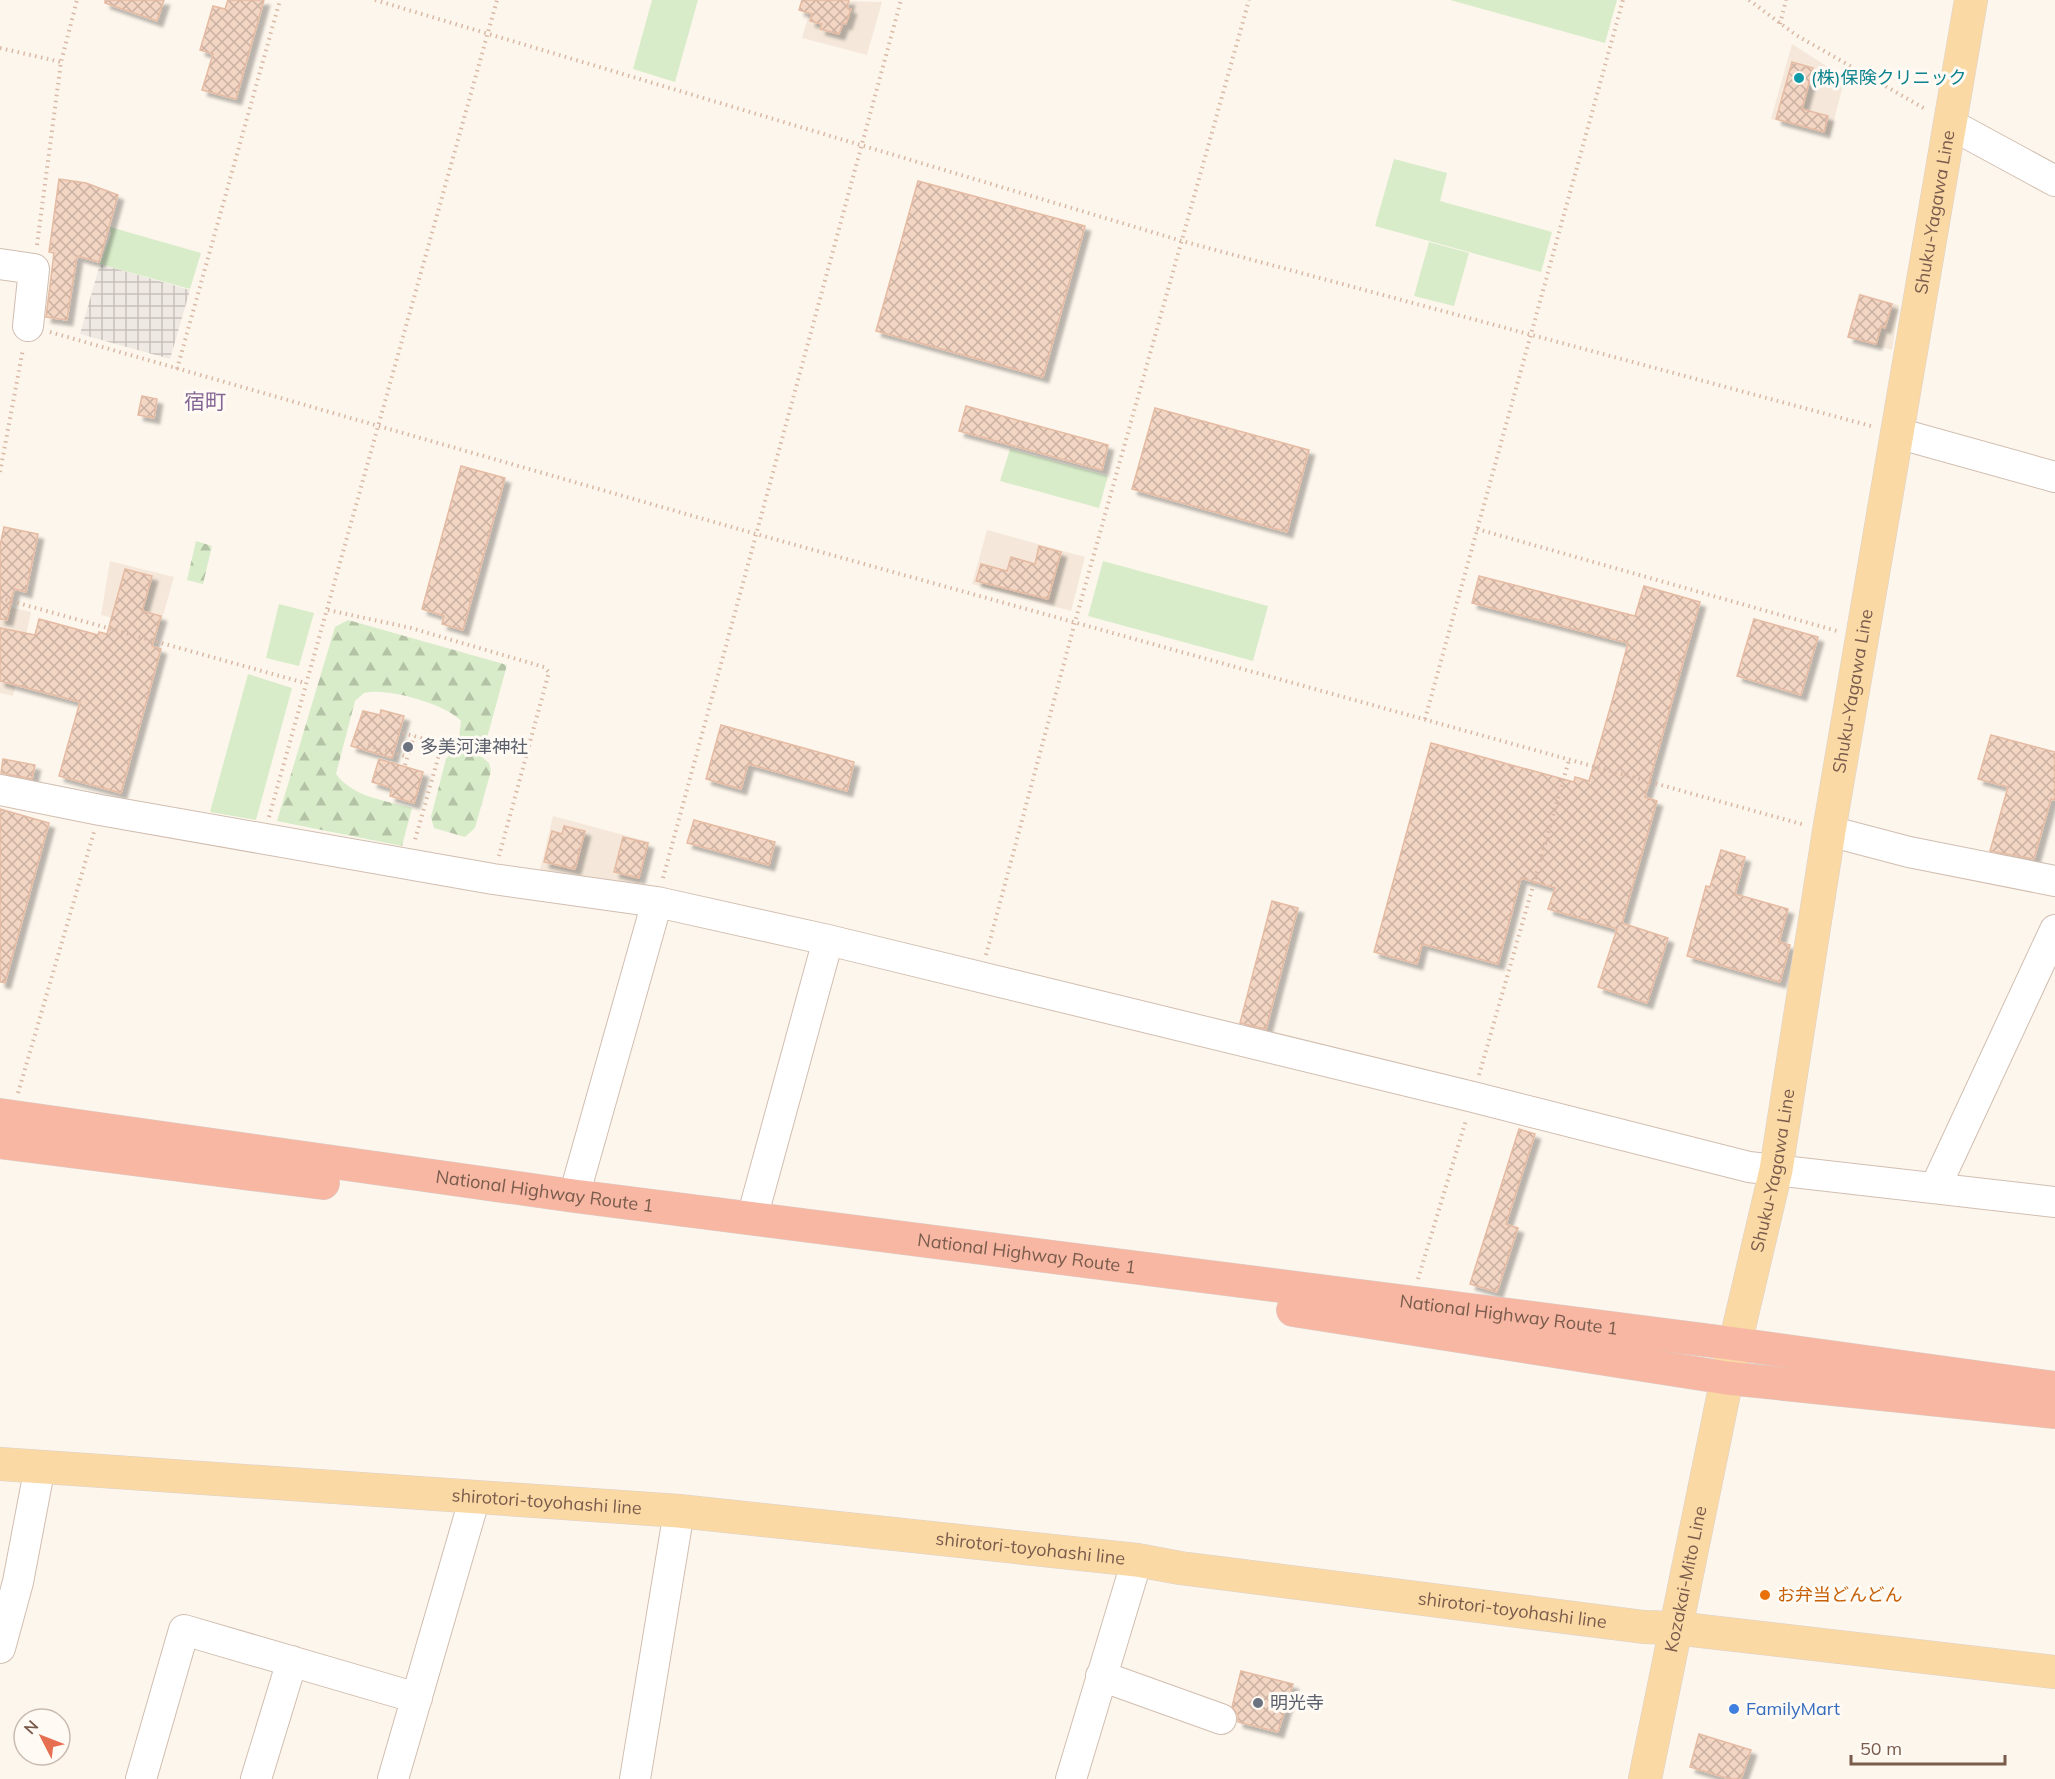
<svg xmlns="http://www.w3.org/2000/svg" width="2055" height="1779" viewBox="0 0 2055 1779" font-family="Mulish,'Noto Sans JP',sans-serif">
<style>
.residential{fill:#f5e8da}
.industrial{fill:url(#industrial-grid)}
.green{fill:#d8ecc9}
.forest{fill:url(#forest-firs)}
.building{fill:url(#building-cross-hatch);stroke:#e6bba3;stroke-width:1.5;filter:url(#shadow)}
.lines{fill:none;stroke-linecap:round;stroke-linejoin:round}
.minor-casing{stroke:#d1beb0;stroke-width:32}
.major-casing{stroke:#dad1cd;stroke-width:34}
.highway-casing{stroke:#dad1cd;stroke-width:34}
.path{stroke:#d9b8a5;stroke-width:4;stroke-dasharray:1.5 4.5;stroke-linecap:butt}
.minor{stroke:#fff;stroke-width:30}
.major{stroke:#fbd9a5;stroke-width:33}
.highway{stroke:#f7b7a3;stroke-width:33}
.culture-dot{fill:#0f9aa8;stroke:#fffaf3;stroke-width:2}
.worship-dot{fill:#6b7280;stroke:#fffaf3;stroke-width:2}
.food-dot{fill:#e8710a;stroke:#fffaf3;stroke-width:2}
.shop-dot{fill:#3f7fe0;stroke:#fffaf3;stroke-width:2}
.labels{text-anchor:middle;stroke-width:6;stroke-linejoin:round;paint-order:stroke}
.culture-label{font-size:18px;fill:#0d838f;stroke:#fffaf3;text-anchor:start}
.street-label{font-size:18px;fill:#7a5c4d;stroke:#fffaf3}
.worship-label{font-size:18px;fill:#5b616d;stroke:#fffaf3;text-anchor:start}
.food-label{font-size:18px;fill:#c56008;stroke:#fffaf3;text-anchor:start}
.shop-label{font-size:18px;fill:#366cbe;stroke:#fffaf3;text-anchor:start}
.quarter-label{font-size:21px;fill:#846695;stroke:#fffaf3}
</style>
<defs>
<pattern id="industrial-grid" width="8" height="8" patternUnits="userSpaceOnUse" patternTransform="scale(1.5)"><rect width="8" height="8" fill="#efe9e4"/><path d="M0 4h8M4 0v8" fill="none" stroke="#c7c0bb"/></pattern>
<pattern id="forest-firs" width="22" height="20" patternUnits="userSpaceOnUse" patternTransform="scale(1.5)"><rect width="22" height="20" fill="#d8ecc9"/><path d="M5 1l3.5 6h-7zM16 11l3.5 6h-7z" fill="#b4c2a5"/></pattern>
<pattern id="building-cross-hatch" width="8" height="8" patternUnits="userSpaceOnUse" patternTransform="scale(1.5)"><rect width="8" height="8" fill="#f3d5c3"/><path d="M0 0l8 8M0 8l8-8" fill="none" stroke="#cab0a1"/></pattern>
<filter id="shadow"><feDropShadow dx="5.5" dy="5.5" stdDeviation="1.5" flood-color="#0004"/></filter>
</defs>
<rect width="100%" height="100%" fill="#fdf6ec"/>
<path class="residential" d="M813,0L882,2L867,55L802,38Z
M1792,44L1845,78L1830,135L1771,119Z
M1859,293L1899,305L1892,350L1847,338Z
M987,530L1085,557L1071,611L972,584Z
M110,561L174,577L159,630L101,615Z
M0,605L31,612L13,696L0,693Z
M553,816L650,842L639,884L540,870Z"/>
<path class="industrial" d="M100,264L190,290L170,359L80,334Z"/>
<path class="green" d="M652,0H698L675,82L633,69Z
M1450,0H1617L1605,43Z
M1394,159L1447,173L1440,201L1552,232L1541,272L1375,226Z
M110,227L201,253L190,289L100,264L111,234Z
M1429,242L1469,253L1454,306L1414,296Z
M1010,449L1108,476L1099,508L1000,481Z
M1103,561L1268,606L1253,661L1088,616Z
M279,604L314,613L299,666L266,658Z
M248,674L292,688L256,820L210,812Z"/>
<path class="forest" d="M196,541L212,546L203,584L187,580Z
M348,620L507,665L487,738L478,746L459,738L461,721C446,704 386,687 364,693L355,701L336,774C354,798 385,800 412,808L402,846L277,821L335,627Z
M460,751L482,757L489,763L491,771L475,828L465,837L434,828L431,817L446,759L451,753Z"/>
<path class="building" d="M105,0H164L157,21L105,3Z
M228,0H264L236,99L202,90L213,54L200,50L213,6L225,9Z
M802,0H849L847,8L851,9L846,24L843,23L839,34L820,29L822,24L810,21L812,14L799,10Z
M1792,62L1813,68L1802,109L1828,116L1824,132L1776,119Z
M59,179L86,183L118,195L99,262L77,256L67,320L46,317L54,253L49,252Z
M918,181L1085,226L1043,377L876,331Z
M1860,295L1892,304L1885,328L1881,326L1876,344L1848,337Z
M142,396L157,399L154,418L138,415Z
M966,406L1108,445L1102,470L959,431Z
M1155,408L1309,450L1287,532L1132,489Z
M461,466L505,478L463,630L442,624L444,616L422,609Z
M4,527L38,534L26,592L14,589L7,620L0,619V546Z
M1039,546L1061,552L1048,599L976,581L981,564L1007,571L1011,557L1035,564Z
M125,569L152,576L142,611L161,616L152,646L161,649L121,793L59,776L80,702L0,681V628L35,635L39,619L98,635L99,632L107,634Z
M1479,576L1635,616L1644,586L1700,602L1645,797L1657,801L1622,923L1668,938L1647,1003L1598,987L1617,929L1548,909L1555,888L1521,878L1498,964L1422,944L1417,964L1374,952L1431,743L1574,782L1575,777L1589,781L1613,698L1628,643L1472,603Z
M1754,619L1818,637L1801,695L1737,676Z
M381,710L404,716L392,758L351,746L363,711L380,715Z
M721,725L854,762L847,791L748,764L741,789L706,779Z
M1991,735L2055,752V800L2051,799L2034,859L1990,851L2008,787L1978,779Z
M3,759L35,765L32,779L1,773Z
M379,759L423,772L414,803L390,796L392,788L372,782Z
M0,809L49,823L5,983L0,982Z
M694,820L775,842L769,865L687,843Z
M564,826L585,831L575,869L544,862L552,831L562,834Z
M623,837L648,843L639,878L614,872Z
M1721,850L1745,857L1735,894L1788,909L1779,942L1790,945L1780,982L1687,956L1706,886L1710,887Z
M1272,901L1298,908L1266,1029L1240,1023Z
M1519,1129L1535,1134L1506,1224L1518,1228L1497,1292L1470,1284Z
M1241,1671L1293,1684L1278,1732L1238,1722V1715L1232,1707Z
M1699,1734L1751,1750L1741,1779H1730L1690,1767Z"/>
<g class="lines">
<g class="minor-casing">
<path id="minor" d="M1950,124L2055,181
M0,264L34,269L28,326
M1897,433L2055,477
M0,790L100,810L493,879L657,902L828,940L1473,1097L1749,1167L2055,1202
M1829,831L1909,852L2055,881
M1935,1188L2055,930
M574,1196L657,902
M752,1218L828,940
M0,1648L18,1582L40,1466
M1101,1676L1221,1719
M141,1779L184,1630L417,1698
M256,1779L292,1661
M393,1779L475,1497
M635,1779L679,1511
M1071,1779L1137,1560"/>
</g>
<g class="major-casing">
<g id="major">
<path id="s1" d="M0,1464L679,1511L1137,1560L1180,1568L1644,1627L1675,1628L2055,1672"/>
<path id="s2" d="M1645,1779L1727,1378L1776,1170L1829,831L1971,0"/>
</g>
</g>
<g class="highway-casing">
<g id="highway">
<path id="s3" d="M0,1115L574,1196L1736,1344L2055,1388"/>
<path d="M0,1142L323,1183"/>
<path d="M1293,1310L1727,1378L2055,1412"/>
</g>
</g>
<path class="path" d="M375,0L1182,241L1871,426
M1749,0L1796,35L1927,110
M1780,24L1786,0
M0,48L61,62
M37,245L61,62L77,0
M50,332L756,534L1805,825
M177,369L280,0
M0,472L23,349
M1477,529L1837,631
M0,598L305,683
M328,610L411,628L544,667L549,672L499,856
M1425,719L1623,0
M403,733L442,744L415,840
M368,745L408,757
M405,765L414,736
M269,817L497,0
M663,878L901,0
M986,955L1075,622L1249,0
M1479,1075L1569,760
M18,1093L94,832
M1418,1279L1466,1120"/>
<use href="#minor" class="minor"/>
<use href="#major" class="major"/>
<use href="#highway" class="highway"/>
</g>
<circle class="culture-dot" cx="1799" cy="78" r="6"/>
<g class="worship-dot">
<circle cx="408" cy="747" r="6"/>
<circle cx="1258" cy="1703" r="6"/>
</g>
<circle class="food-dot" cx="1765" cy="1595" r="6"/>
<circle class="shop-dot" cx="1734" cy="1709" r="6"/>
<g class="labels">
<g class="culture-label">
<text x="1811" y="84">(株)保険クリニック</text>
</g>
<g class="street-label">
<text dy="6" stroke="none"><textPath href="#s2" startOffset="1594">Shuku-Yagawa Line</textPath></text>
<text dy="6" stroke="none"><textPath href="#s2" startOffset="1108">Shuku-Yagawa Line</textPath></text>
<text dy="6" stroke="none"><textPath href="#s2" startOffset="622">Shuku-Yagawa Line</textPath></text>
<text dy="6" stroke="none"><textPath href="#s3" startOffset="550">National Highway Route 1</textPath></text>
<text dy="6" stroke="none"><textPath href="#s3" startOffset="1036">National Highway Route 1</textPath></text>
<text dy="6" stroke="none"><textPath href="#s3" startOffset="1522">National Highway Route 1</textPath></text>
<text dy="6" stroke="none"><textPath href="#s1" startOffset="548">shirotori-toyohashi line</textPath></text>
<text dy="6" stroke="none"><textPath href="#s1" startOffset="1034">shirotori-toyohashi line</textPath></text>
<text dy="6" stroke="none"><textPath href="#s2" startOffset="204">Kozakai-Mito Line</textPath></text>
<text dy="6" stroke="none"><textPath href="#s1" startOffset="1520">shirotori-toyohashi line</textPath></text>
</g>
<g class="worship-label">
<text x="420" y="753">多美河津神社</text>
<text x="1270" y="1709">明光寺</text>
</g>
<g class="food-label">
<text x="1777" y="1601">お弁当どんどん</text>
</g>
<g class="shop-label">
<text x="1746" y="1715">FamilyMart</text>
</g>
<g class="quarter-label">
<text x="205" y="409">宿町</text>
</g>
</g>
<g transform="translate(42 1737) rotate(312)"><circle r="28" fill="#fffaf3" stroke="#cabbb1" stroke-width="1.5"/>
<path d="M0-4.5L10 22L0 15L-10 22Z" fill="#e76f51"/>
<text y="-9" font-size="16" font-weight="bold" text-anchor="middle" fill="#7a5c4d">N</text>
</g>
<path d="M1851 1755v9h154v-9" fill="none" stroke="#7a5c4d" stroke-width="3"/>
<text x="1860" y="1755" font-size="18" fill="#7a5c4d" stroke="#fffaf3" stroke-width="4.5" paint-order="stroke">50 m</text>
</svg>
